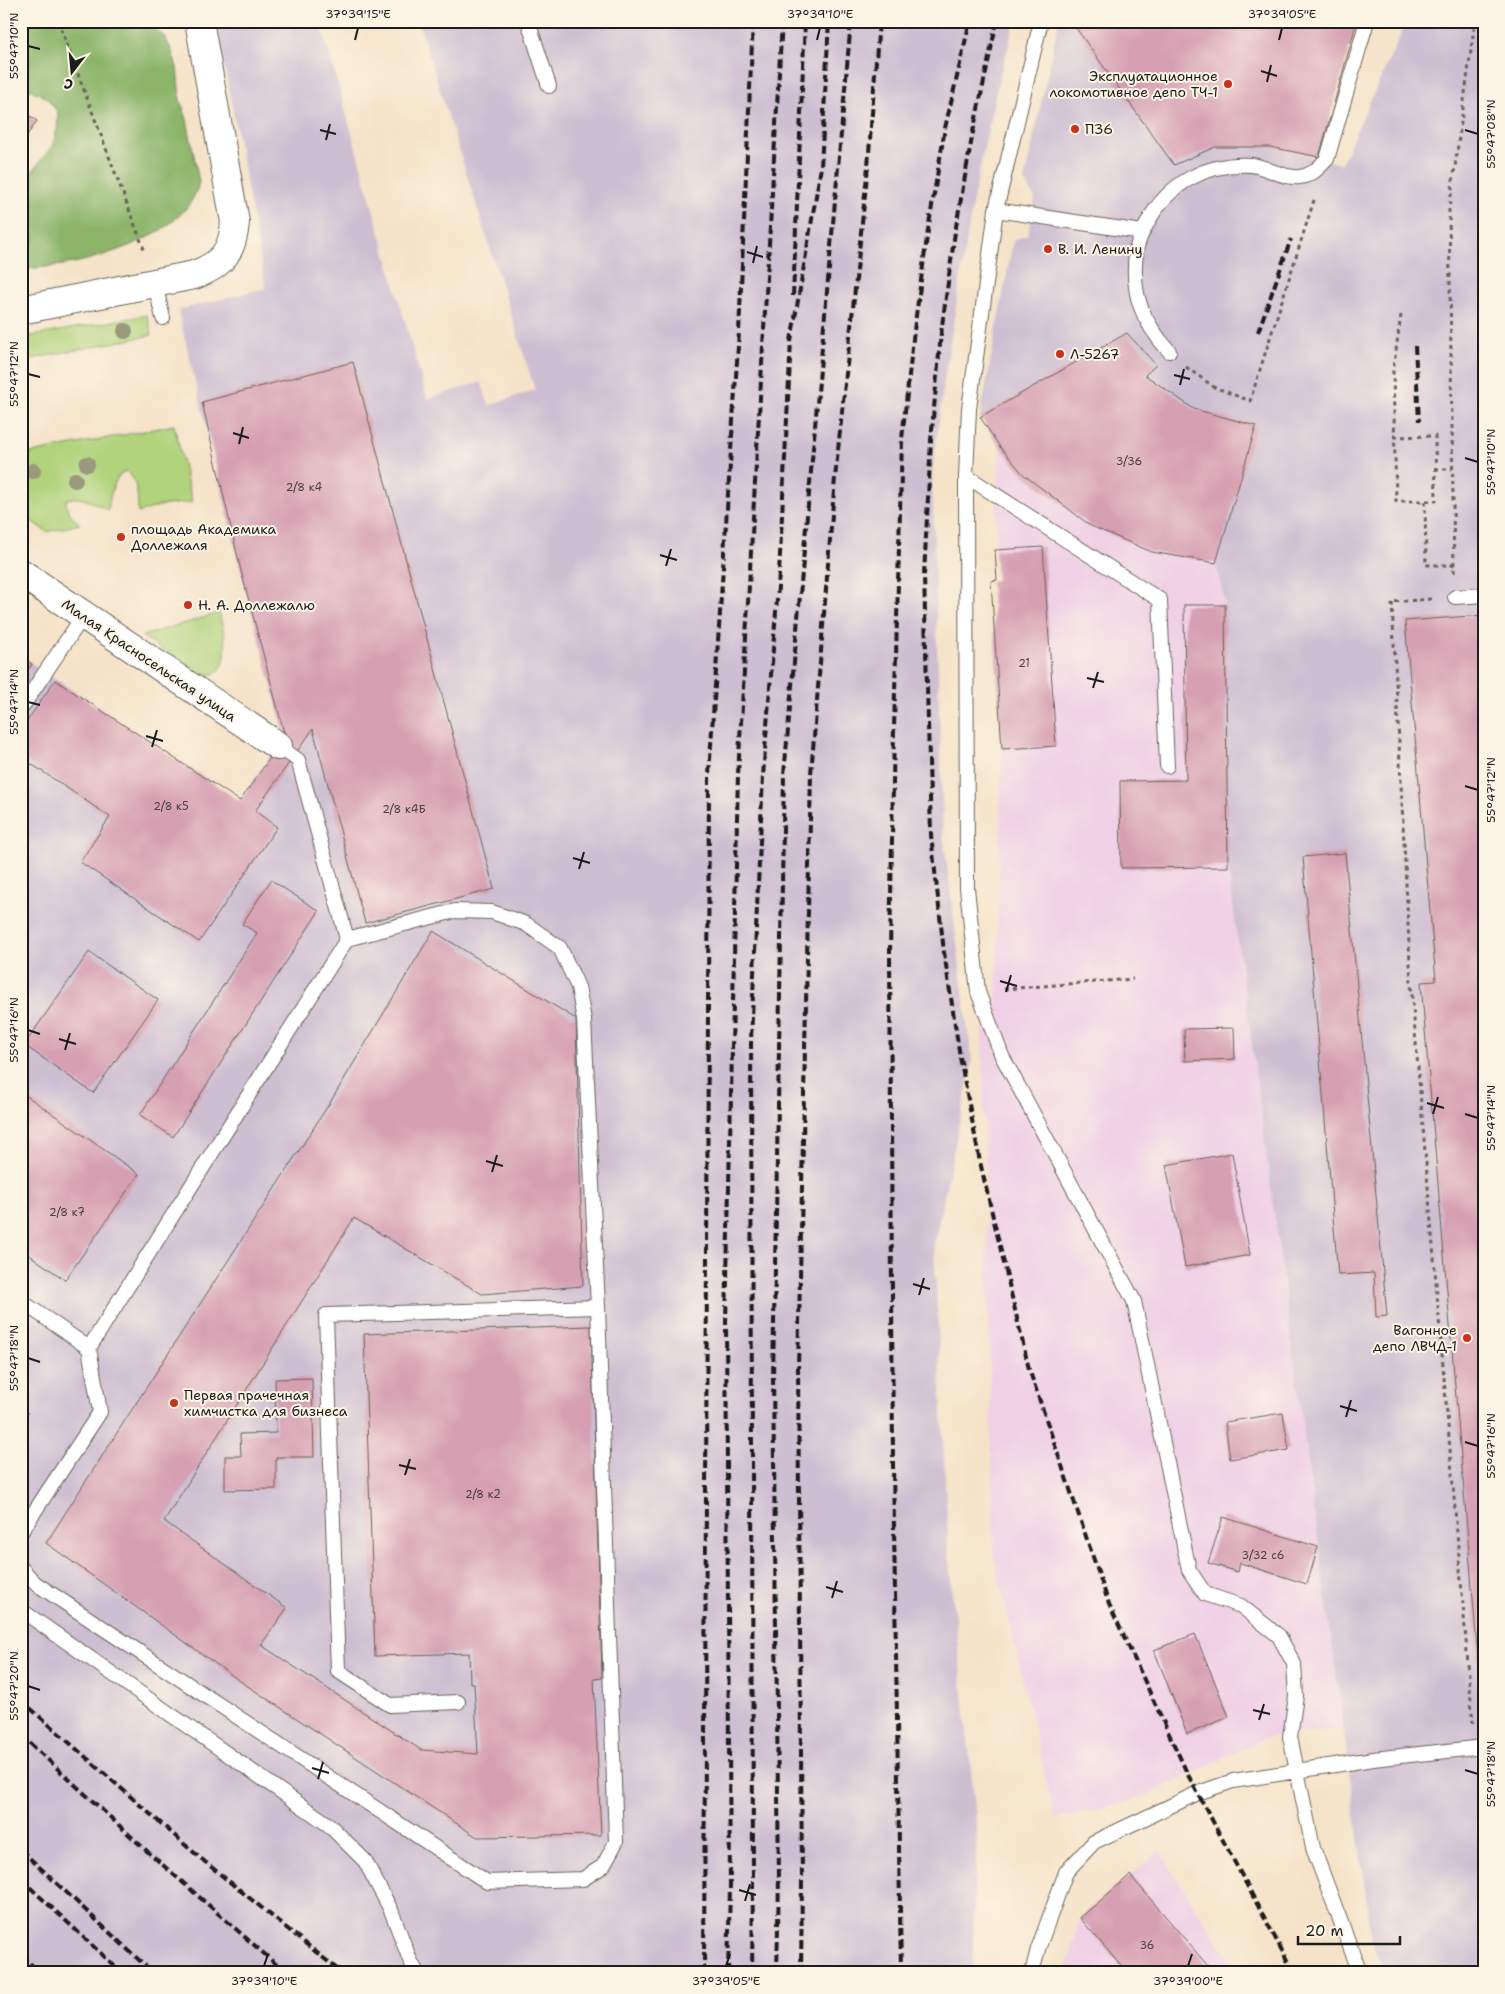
<svg xmlns="http://www.w3.org/2000/svg" width="1505" height="1994" viewBox="0 0 1505 1994" font-family="'Shantell Sans',sans-serif">
<style>
.built{fill:#efd0e6}
.industrial{fill:#cdbed2}
.green{fill:#b0d37b;stroke:#66784c}
.forest{fill:#8cb56b;stroke:#546844}
.building{fill:#d69fb2}
.lines{fill:none;stroke-linecap:round;stroke-linejoin:round}
.lane-casing{stroke:#686259;stroke-width:16}
.street-casing{stroke:#686259;stroke-width:30}
.path{stroke:#686259;stroke-width:3;stroke-dasharray:4 4;stroke-linecap:butt}
.lane{stroke:#fff;stroke-width:14}
.street{stroke:#fff;stroke-width:28}
.rail{stroke:#1c1c1c;stroke-width:4;stroke-dasharray:8 4;stroke-linecap:butt}
.tree{fill:#9a997c}
.ticks{fill:none;stroke:#1c1c1c;stroke-width:2}
.poi-dot{fill:#c8321e;stroke:#fcf5e5;stroke-width:2}
.labels{text-anchor:middle;stroke-width:4;stroke-linejoin:round;paint-order:stroke}
.number-label{font-size:11px;fill:#4a3d42}
.poi-label{font-size:14px;fill:#1c1c1c;stroke:#fcf5e5;text-anchor:start}
.street-label{font-size:14px;fill:#1c1c1c;stroke:#fcf5e5}
.neatline{fill:none;stroke:#1c1c1c;stroke-width:2}
.ticks-label{font-size:12px;text-anchor:middle;fill:#1c1c1c}
</style>
<rect width="100%" height="100%" fill="#fcf5e5"/>
<filter id="ink" filterUnits="userSpaceOnUse"><feTurbulence type="fractalNoise" baseFrequency=".02" numOctaves="2"/><feDisplacementMap in="SourceGraphic" scale="10" xChannelSelector="R" yChannelSelector="G"/><feConvolveMatrix kernelMatrix="1 2 1 2 8 2 1 2 1" color-interpolation-filters="sRGB"/></filter>
<filter id="wash" filterUnits="userSpaceOnUse"><feTurbulence type="fractalNoise" baseFrequency=".0096" numOctaves="4" result="noise"/><feDisplacementMap in="SourceGraphic" scale="20" xChannelSelector="R" yChannelSelector="G"/><feGaussianBlur stdDeviation="1.12" result="paint"/><feColorMatrix in="noise" values="0 0 0 0 0 0 0 0 0 0 0 0 0 0 0 0 0 1.4 0 .05"/><feComposite in="paint" operator="in"/></filter>
<g filter="url(#wash)">
<rect width="100%" height="100%" fill="#f5e3c9"/>
<path class="built" d="M1000,447L1024,475L1091,526L1152,552L1216,563L1225,605L1228,867L1345,1728L1268,1737L1147,1795L1108,1807L1055,1819L994,1557L982,1030L996,1009L1002,749L991,581L997,580L995,550Z
M1159,1851L1239,1973H1065L1080,1918Z"/>
<path class="industrial" d="M216,21H320L427,399L481,382L489,405L535,390L418,21H1015L996,91L973,200L943,387L932,476L943,834L972,1062L934,1245L949,1562L977,1827L972,1973H21V656L239,801L285,736L241,571L178,310L266,288Z
M1059,21H1071L1174,165L1215,147H1270L1341,164L1407,21H1484V1973H1384L1372,1941L1228,867L1225,605L1216,563L1256,426L1194,409L1145,375L1156,364L1127,333L980,417L1013,241L1028,234L1035,198L1024,181Z"/>
<path class="green" d="M147,315L152,335L21,361V338Z
M174,425L192,502L159,506L138,513C138,500 138,478 126,471C113,476 110,498 108,510C96,505 79,493 66,500C65,510 73,518 80,524L47,532L21,514V455Z
M219,613C226,635 236,686 195,672L142,636Z"/>
<path class="forest" d="M21,21H150L151,26L165,37L171,49L177,67L180,100L187,119L199,182C190,228 123,250 83,261C63,266 41,267 21,270V186L52,146L57,130L58,113L47,98L21,85Z"/>
<g id="blocks">
<path class="building" d="M1071,21H1357L1319,157L1270,147H1215L1174,165Z
M21,110L37,121L21,144Z
M1127,333L1156,365L1145,375L1194,409L1256,426L1216,563L1152,552L1091,526L1024,475L1000,447L980,417Z
M353,362L494,889L365,923L313,729L255,811L277,827L199,942L80,862L110,817L21,757V730L55,680L240,801L285,736L241,571L202,402Z
M1043,547L1056,746L1002,749L991,581L997,580L995,550Z
M1184,605H1225L1228,867L1121,868L1120,781L1186,780Z
M1484,615V1694H1481L1421,982L1436,981L1405,621Z
M21,656L32,664L21,679Z
M1345,853L1387,1316L1376,1317L1374,1273L1338,1275L1303,857Z
M271,880L319,911L173,1137L140,1115L257,933L242,924Z
M433,931L576,1019L583,1286L482,1294L354,1218L164,1521L287,1608L261,1645L421,1750L478,1754L474,1683H470L469,1653L375,1656L364,1334L591,1326L602,1678L594,1679L601,1835L477,1837L237,1679L46,1543L331,1101Z
M89,952L158,1000L93,1093L24,1045Z
M1234,1028L1235,1059L1185,1061L1184,1029Z
M21,1092L139,1174L65,1280L21,1249Z
M1232,1153L1250,1255L1185,1267L1166,1165Z
M312,1378L314,1457H276V1489L225,1490V1456H241L240,1434L276,1433L275,1379Z
M21,1408L28,1413L21,1423Z
M1283,1413L1289,1450L1230,1459L1225,1422Z
M1223,1517L1318,1547L1307,1584L1240,1563L1238,1572L1208,1563Z
M1195,1634L1229,1717L1187,1734L1154,1650Z
M1130,1875L1214,1973H1127L1080,1918Z"/>
</g>
</g>
<g filter="url(#ink)">
<use href="#blocks" fill-opacity="0" stroke="#686259" stroke-width="1"/>
<g class="lines">
<g class="lane-casing">
<path id="lane" d="M528,21L549,86
M1041,21L996,210L969,409L966,476L967,888L978,992L1002,1056L1134,1301L1189,1570L1205,1594L1241,1606L1279,1636L1294,1664L1296,1696L1290,1737L1313,1848L1360,1973
M996,210L1142,232
M155,284L163,318
M1169,351C1142,321 1131,294 1136,253C1137,242 1142,232 1148,222C1168,183 1208,162 1252,165C1267,167 1284,179 1300,177C1313,175 1318,168 1327,159L1367,21
M966,476L1160,600L1167,766
M1455,597L1484,595
M21,708L84,615
M21,1301L89,1348L347,939L298,760L278,746
M21,1532L100,1412L89,1348
M21,1568L35,1583L487,1882L583,1879L603,1866L616,1842L598,1307L584,1020L578,987L560,948L526,924L492,912L455,911L347,939
M21,1610L329,1825L365,1861L391,1910L410,1960L417,1973
M458,1702L390,1705L338,1671L326,1315L598,1307
M1032,1973L1038,1949L1066,1872L1094,1842L1198,1793L1233,1781L1373,1759L1484,1747"/>
</g>
<g class="street-casing">
<path id="street" d="M21,310L194,275C222,265 233,251 235,222L199,21
M21,573L278,746"/>
</g>
<path class="path" d="M58,21L145,252
M1401,315L1393,371L1396,501H1425L1426,565H1454
M1186,367L1214,387L1250,401L1315,197
M1394,437L1435,436L1436,501H1425
M1435,469H1452
M1454,573L1449,210L1475,21
M1431,599L1392,602L1411,984L1473,1724
M1004,989L1133,979"/>
<use href="#lane" class="lane"/>
<use href="#street" class="street"/>
<path class="rail" d="M997,21L973,132L955,232L941,333L931,440L924,575L931,835L944,952L960,1057L980,1162L1029,1369L1109,1604L1188,1775L1294,1973
M793,296L805,21
M1258,332L1291,239
M1415,346L1419,421
M21,1700L199,1857L342,1973
M21,1735L148,1852L286,1973
M21,1850L153,1973
M21,1879L122,1973
M21,1955L40,1973
M704,1973L709,774L739,332L753,21
M728,1973L730,1886L726,1324L738,774L782,21
M752,1973L753,1884L751,1039L763,776L779,574L791,341L821,167L829,21
M777,1973L779,1879L773,1378L784,775L851,21
M801,1973L802,1880L798,1369L811,774L835,478L868,166L879,21
M901,1973L893,1465L890,952L894,728L902,439L914,330L928,230L945,128L970,21"/>
</g>
<g class="tree">
<circle cx="125" cy="331" r="8"/>
<circle cx="87" cy="464" r="8"/>
<circle cx="33" cy="471" r="8"/>
<circle cx="75" cy="480" r="8"/>
</g>
</g>
<path class="ticks" d="M355,40L358,28M817,40L820,28M1279,40L1282,28M28,46L40,49M1261,71L1277,76M1267,82L1271,65M320,130L336,134M1465,130L1478,134M326,140L330,124M747,252L763,257M753,263L757,246M28,374L40,377M1174,375L1190,379M1180,385L1184,369M233,433L249,438M239,444L243,427M1465,458L1478,462M660,555L677,560M666,566L671,549M1087,678L1104,682M1093,688L1098,672M28,702L40,705M146,736L163,741M152,747L157,730M1465,786L1478,790M573,858L590,863M579,869L584,852M1000,981L1017,986M1006,992L1011,975M28,1030L40,1034M59,1039L76,1044M65,1050L70,1033M1427,1103L1444,1108M1433,1114L1438,1097M1465,1114L1478,1118M486,1161L503,1166M492,1172L497,1155M913,1284L930,1289M919,1295L924,1278M28,1358L40,1362M1340,1406L1357,1411M1346,1417L1351,1400M1465,1442L1478,1446M399,1465L416,1469M405,1475L410,1459M826,1587L843,1592M832,1598L837,1581M28,1686L40,1690M1253,1710L1270,1714M1259,1720L1264,1704M312,1768L329,1773M1465,1770L1478,1774M318,1779L323,1762M739,1890L756,1895M745,1901L750,1884M264,1966L268,1954M726,1966L730,1954M1188,1966L1192,1954"/>
<g class="poi-dot">
<circle cx="1228" cy="84" r="5"/>
<circle cx="1075" cy="129" r="5"/>
<circle cx="1048" cy="249" r="5"/>
<circle cx="1060" cy="354" r="5"/>
<circle cx="121" cy="537" r="5"/>
<circle cx="188" cy="605" r="5"/>
<circle cx="1467" cy="1338" r="5"/>
<circle cx="174" cy="1403" r="5"/>
</g>
<g class="labels">
<g class="number-label">
<text x="1129" y="465">3/36</text>
<text x="304" y="491">2/8 к4</text>
<text x="1024" y="667">21</text>
<text x="171" y="810">2/8 к5</text>
<text x="404" y="813">2/8 к4Б</text>
<text x="67" y="1216">2/8 к7</text>
<text x="483" y="1498">2/8 к2</text>
<text x="1263" y="1559">3/32 с6</text>
<text x="1147" y="1949">36</text>
</g>
<g class="poi-label">
<text x="1218" y="81" text-anchor="end">Эксплуатационное<tspan x="1218" dy="16">локомотивное депо ТЧ-1</tspan></text>
<text x="1085" y="134">П36</text>
<text x="1058" y="254">В. И. Ленину</text>
<text x="1070" y="359">Л-5267</text>
<text x="131" y="534">площадь Академика<tspan x="131" dy="16">Доллежаля</tspan></text>
<text x="198" y="610">Н. А. Доллежалю</text>
<text x="1457" y="1335" text-anchor="end">Вагонное<tspan x="1457" dy="16">депо ЛВЧД-1</tspan></text>
<text x="184" y="1400">Первая прачечная<tspan x="184" dy="16">химчистка для бизнеса</tspan></text>
</g>
<g class="street-label">
<text transform="translate(149 660) rotate(34)" y="5">Малая Красносельская улица</text>
</g>
</g>
<rect width="1505" height="1994" fill="none" stroke="#fcf5e5" stroke-width="55"/>
<g transform="translate(72 72) rotate(196)" stroke="#fcf5e5" stroke-width="4" paint-order="stroke">
<path d="M0-4L9 19L0 12L-9 19Z" fill="#1c1c1c"/>
<text y="-8" font-size="14" font-weight="bold" text-anchor="middle" fill="#1c1c1c">С</text>
</g>
<path d="M1298 1936v8h102v-8" fill="none" stroke="#1c1c1c" stroke-width="2.5"/>
<text x="1305" y="1936" font-size="15" fill="#1c1c1c" stroke="#fcf5e5" stroke-width="4" paint-order="stroke">20 m</text>
<rect x="28" y="28" width="1450" height="1938" class="neatline"/>
<g class="ticks-label">
<text x="358" y="18">37°39'15"E</text>
<text x="820" y="18">37°39'10"E</text>
<text x="1282" y="18">37°39'05"E</text>
<text transform="translate(14 46) rotate(-90)" y="4">55°47'10"N</text>
<text transform="translate(1491 134) rotate(-90)" y="4">55°47'08"N</text>
<text transform="translate(14 374) rotate(-90)" y="4">55°47'12"N</text>
<text transform="translate(1491 462) rotate(-90)" y="4">55°47'10"N</text>
<text transform="translate(14 702) rotate(-90)" y="4">55°47'14"N</text>
<text transform="translate(1491 790) rotate(-90)" y="4">55°47'12"N</text>
<text transform="translate(14 1030) rotate(-90)" y="4">55°47'16"N</text>
<text transform="translate(1491 1118) rotate(-90)" y="4">55°47'14"N</text>
<text transform="translate(14 1358) rotate(-90)" y="4">55°47'18"N</text>
<text transform="translate(1491 1446) rotate(-90)" y="4">55°47'16"N</text>
<text transform="translate(14 1686) rotate(-90)" y="4">55°47'20"N</text>
<text transform="translate(1491 1774) rotate(-90)" y="4">55°47'18"N</text>
<text x="264" y="1985">37°39'10"E</text>
<text x="726" y="1985">37°39'05"E</text>
<text x="1188" y="1985">37°39'00"E</text>
</g>
</svg>
